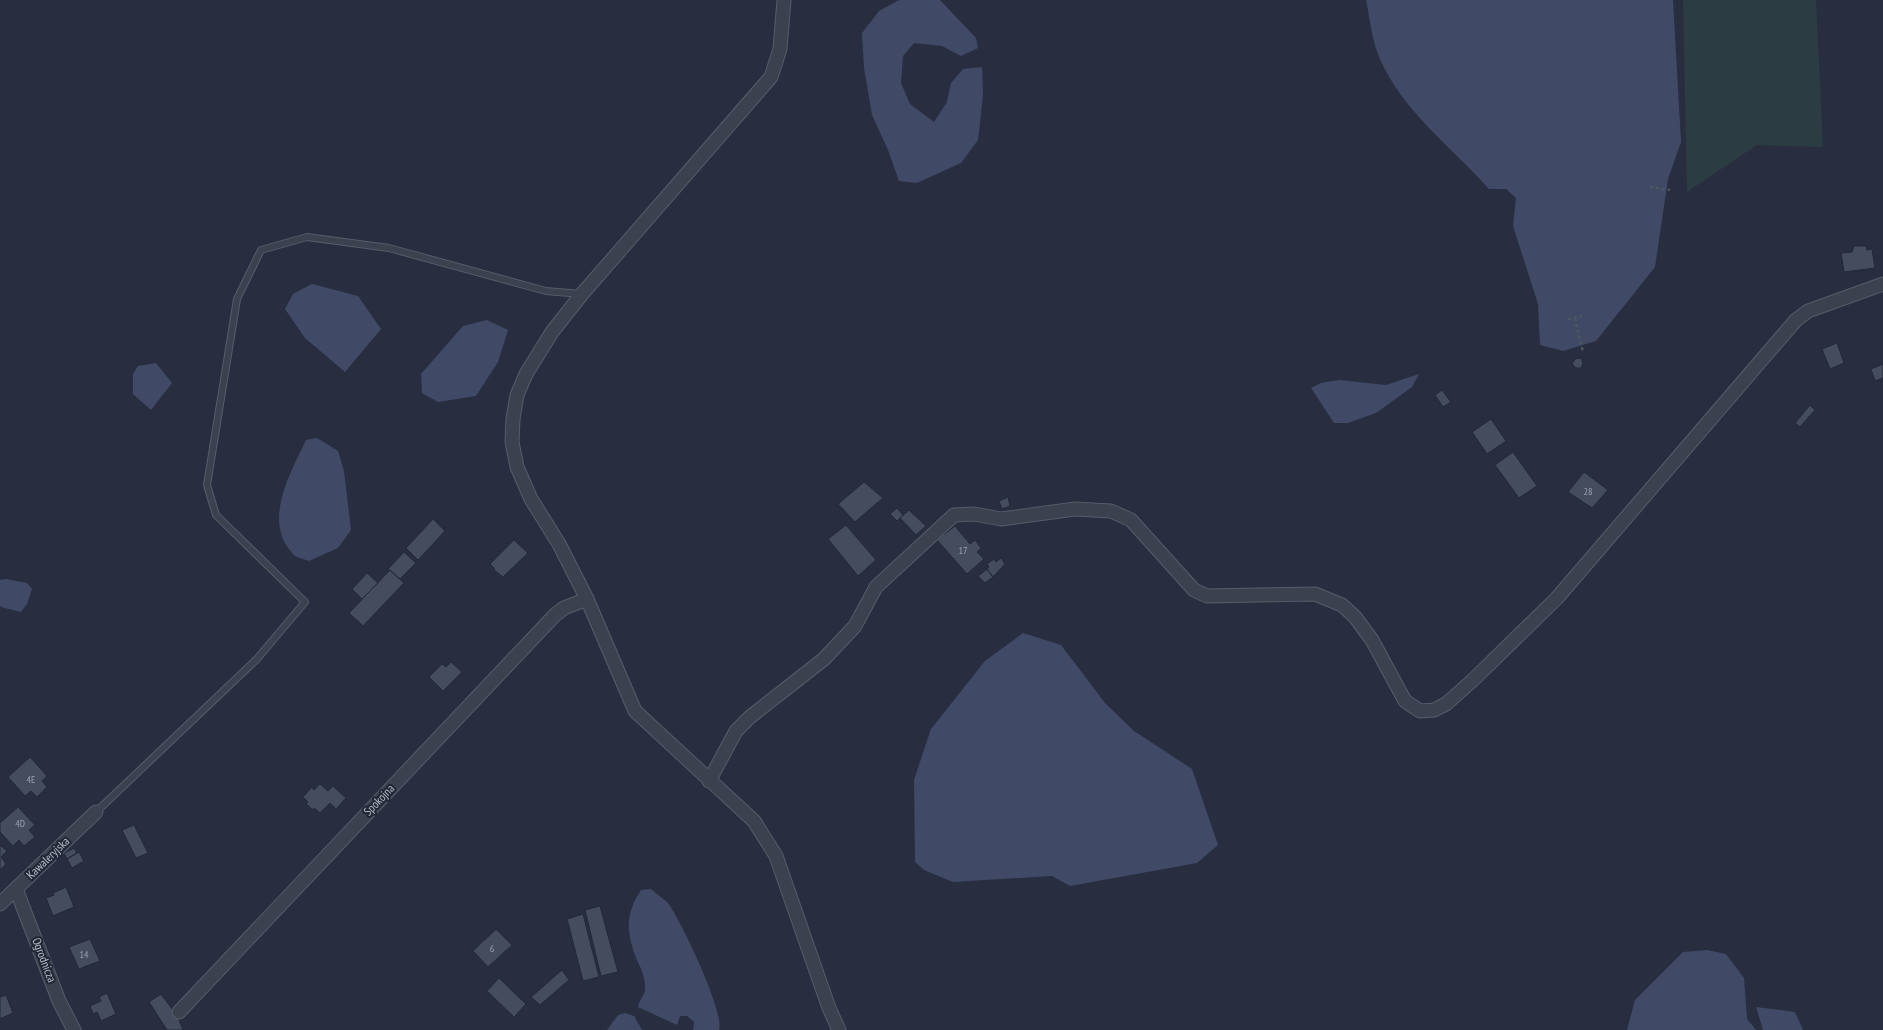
<svg xmlns="http://www.w3.org/2000/svg" width="1883" height="1030" viewBox="0 0 1883 1030" font-family="'PT Sans Narrow',sans-serif">
<style>
.green{fill:#2b3c42}
.water{fill:#404a67}
.building{fill:#454c5e;stroke:#232837}
.lines{fill:none;stroke-linecap:round;stroke-linejoin:round}
.service-casing{stroke:#575c6a;stroke-width:8}
.minor-casing{stroke:#575c6a;stroke-width:15}
.path{stroke:#4a595f;stroke-width:2.5;stroke-dasharray:3 3;stroke-linecap:butt}
.service{stroke:#3c4150;stroke-width:6}
.minor{stroke:#3c4150;stroke-width:13}
.labels{text-anchor:middle;stroke-width:4;stroke-linejoin:round;paint-order:stroke}
.number-label{font-size:10px;fill:#9ca1af}
.street-label{font-size:12px;fill:#b9bdca;stroke:#212635}
</style>
<rect width="100%" height="100%" fill="#282e3f"/>
<path class="green" d="M1683,0H1816L1823,147L1757,145L1687,192Z"/>
<path class="water" d="M899,0H940L976,38L978,48L961,56L942,46L914,43L903,56L901,83L910,104L934,122L947,102L951,83L963,69L982,67L983,95L978,140L961,163L917,183L899,181L888,150L872,115L864,68L862,33L879,11Z
M1366,0H1673L1681,142L1668,179L1655,267L1596,341L1563,351L1540,345L1538,304L1513,226L1516,198L1506,189H1489C1452,147 1403,112 1380,59C1372,42 1370,19 1366,0Z
M312,284L358,296L381,329L345,372L305,338L285,309L293,294Z
M487,320L508,330L498,362L476,396L438,402L422,393L421,374L463,326Z
M156,363L172,383L151,410L133,394V374L138,366Z
M1419,374L1412,387L1376,413L1348,423H1334L1311,388L1321,383L1339,380L1386,385Z
M317,438L338,451L344,471L351,530L338,548L309,561C305,559 296,558 293,554C262,521 290,474 306,440Z
M6,579L27,583L32,589L27,604L21,612L1,607L0,605V580Z
M1023,633L1061,645L1105,703L1134,731L1192,769L1218,845L1197,863L1070,886L1052,876L953,882L924,870L915,862L914,780L931,729L985,661Z
M651,889C656,894 663,898 668,903C681,921 725,1012 719,1030H693L694,1022L687,1016H680L677,1025L638,1007C639,1000 644,996 645,990C646,980 641,968 637,960C626,933 625,914 641,890Z
M1707,950L1726,954L1744,978L1747,1019L1756,1030H1627L1635,1000L1683,952Z
M1756,1007L1795,1012L1803,1030H1763Z
M625,1013L634,1016L642,1030H607L618,1015Z"/>
<path class="building" d="M1854,246H1866L1867,250L1872,249L1875,268L1844,272L1841,253L1852,252Z
M1837,343L1844,363L1830,369L1822,349Z
M1581,358L1583,363L1581,368H1576L1572,364L1575,359Z
M1883,364V378L1875,381L1871,369Z
M1442,390L1451,402L1443,407L1435,395Z
M1810,405L1815,410L1800,427L1795,423Z
M1491,419L1506,441L1487,454L1472,432Z
M1513,452L1537,486L1519,498L1495,465Z
M1584,472L1608,490L1592,508L1568,492Z
M864,482L883,498L855,522L838,504Z
M1008,497L1010,506L1002,509L999,501Z
M897,508L903,515L897,521L890,514Z
M909,510L926,526L916,535L900,518Z
M433,519L445,531L418,560L406,548Z
M846,525L876,560L858,576L828,539Z
M955,526L970,544L975,540L981,548L977,552L984,559L967,574L937,540Z
M514,540L528,553L503,577L494,570V568L490,564Z
M404,552L416,563L400,579L388,569Z
M1001,558L1005,564L993,577L987,569L989,567L987,564L994,559L996,562Z
M987,569L993,577L985,583L978,576Z
M390,570L404,583L363,626L349,613Z
M367,573L378,583L362,599L352,589Z
M451,662L462,672L443,691L429,677L442,664L446,667Z
M30,757L47,776L42,781L47,787L37,797L31,791L25,796L8,777Z
M320,784L328,791L333,786L346,798L336,809L330,803L320,813L314,808L313,810L306,804L308,802L303,797L312,787L314,790Z
M18,807L35,825L29,830L35,837L24,846L19,840L13,846L0,832V823Z
M134,825L148,853L136,858L122,830Z
M0,845L7,851L1,857L6,864L0,870Z
M74,848L77,853L67,859L64,853Z
M79,852L84,861L72,868L67,859Z
M66,887L74,907L53,916L46,898L54,895L53,893Z
M600,906L618,972L601,976L585,910Z
M583,914L599,977L583,981L567,919Z
M496,929L512,945L488,967L473,951Z
M90,939L100,961L79,969L69,947Z
M562,970L569,980L540,1005L531,997Z
M499,978L526,1004L514,1017L487,991Z
M107,993L116,1014L101,1021L97,1012L93,1014L90,1006L101,1001L99,997Z
M161,994L178,1017L183,1030H167L149,1002Z
M6,995L13,1013L0,1019V997Z"/>
<g class="lines">
<g class="service-casing">
<path id="service" d="M96,812L257,659L305,602L216,515L207,485L237,299L261,250L307,237L389,248L546,291L581,294"/>
</g>
<g class="minor-casing">
<path id="minor" d="M784,0L780,49L771,77L582,294L552,332L526,374L517,395L513,419L512,442L517,467L531,499L559,544L587,599L635,711L754,821L776,856L829,1008L839,1030
M709,781L736,731L750,717L824,659L855,626L876,587L954,515L974,514L1001,519L1075,509L1111,511L1131,520L1194,590L1207,596L1315,594L1342,605L1355,617L1372,640L1405,701L1420,711L1434,710L1446,704L1473,680L1557,598L1796,320L1808,311L1883,284
M16,889L59,1001L74,1030
M0,904L96,812
M179,1012L555,615L564,608L587,599"/>
</g>
<path class="path" d="M1650,187L1670,190
M1575,318L1583,352
M1568,319L1582,316"/>
<use href="#service" class="service"/>
<use href="#minor" class="minor"/>
</g>
<g class="labels">
<g class="number-label">
<text x="1588" y="495">28</text>
<text x="963" y="554">17</text>
<text x="31" y="783">4E</text>
<text x="20" y="827">4D</text>
<text x="492" y="952">6</text>
<text x="84" y="958">14</text>
</g>
<g class="street-label">
<text transform="translate(379 800) rotate(-46)" y="4">Spokojna</text>
<text transform="translate(48 858) rotate(-44)" y="4">Kawaleryjska</text>
<text transform="translate(44 960) rotate(69)" y="4">Ogrodnicza</text>
</g>
</g>
</svg>
